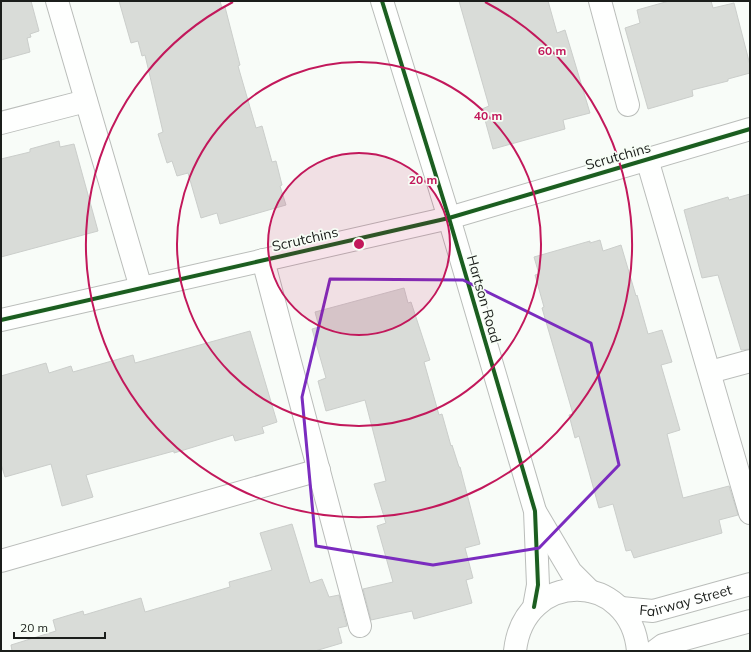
<svg xmlns="http://www.w3.org/2000/svg" width="751" height="652" viewBox="0 0 751 652" font-family="Mulish,sans-serif">
<style>
.building{fill:#d9dcd8;stroke:#cbcecb}
.lines{fill:none;stroke-linecap:round;stroke-linejoin:round}
.minor-casing{stroke:#babdba;stroke-width:24}
.minor{stroke:#fefffe;stroke-width:22}
.cycleway-casing{stroke:#f7fef6;stroke-width:6}
.cycleway{stroke:#1b5e20;stroke-width:4}
.marked{fill:none;stroke:#7b2cbf;stroke-width:3;stroke-linejoin:round}
.ring{fill:none;stroke:#c2185b;stroke-width:2}
.labels{text-anchor:middle;stroke-width:3.5;stroke-linejoin:round;paint-order:stroke}
.street-label{font-size:14px;fill:#1b1e1b;stroke:#f7fef6}
.centre{fill:#c2185b;stroke:#f7fef6;stroke-width:2}
.ring-label{font-size:12px;text-anchor:middle;font-weight:bold;fill:#c2185b;stroke:#f7fef6;stroke-width:3.5;stroke-linejoin:round;paint-order:stroke}
</style>
<rect width="100%" height="100%" fill="#f8fcf8"/>
<path class="building" d="M1,1H31L39,31L30,34L31,37L27,38L30,52L1,60Z
M119,1H220L222,8L225,7L240,65L238,66L256,128L262,126L272,162L276,161L282,185L280,186L286,205L220,224L217,213L201,218L188,173L177,176L172,161L167,163L158,134L163,132L145,55L142,56L138,41L131,43Z
M459,1H548L557,33L565,30L590,113L563,120L565,129L493,149L482,109L489,106Z
M669,1H711L713,8L734,3L750,65V73L728,79V81L692,90L693,96L648,109L625,28L640,23L637,10Z
M59,141L60,147L74,144L98,231L1,257V159L30,152V149Z
M750,194V349L741,350L718,275L702,278L684,210L728,197L729,200Z
M600,240L603,251L621,245L636,296L637,295L648,334L662,330L672,362L661,365L680,430L667,434L683,498L729,486L738,515L719,520L722,533L634,558L631,550L626,551L613,504L599,508L579,436L575,438L569,415L573,414L542,308L544,307L535,275L539,274L534,257L590,241V243Z
M404,288L408,303L411,302L430,360L424,362L439,415L442,414L451,446L452,445L459,467H460L480,544L465,548L473,578L466,580L472,603L414,619L412,611L371,620L363,589L393,582L377,526L386,523L374,484L386,481L365,400L326,411L318,381L326,378L312,329L319,327L315,312Z
M250,331L277,422L262,427L264,433L235,441L233,435L174,453V451L86,475L93,497L62,506L51,464L5,477L1,464V376L46,363L49,373L71,366L73,372L133,355L135,363Z
M292,524L310,583L322,579L329,597L339,595L347,626L338,628L342,643L315,651H12L11,645L56,631L53,620L83,611L84,615L141,598L145,612L230,587L229,582L272,570L260,533Z"/>
<g class="lines">
<g class="minor-casing">
<g id="minor">
<path d="M57,1L141,288"/>
<path d="M382,1L449,218L535,511L538,585L534,607"/>
<path d="M600,1L628,105"/>
<path d="M1,123L86,101"/>
<path d="M647,159L750,513"/>
<path d="M263,260L360,626"/>
<path d="M1,320L449,218L750,129"/>
<path d="M710,372L750,361"/>
<path d="M536,513L571,572L590,591"/>
<path d="M1,561L319,470"/>
<path id="s1" d="M621,608L653,611L750,584"/>
<path d="M515,651C524,569 631,570 638,651"/>
<path d="M655,651L663,645L750,621"/>
</g>
</g>
<use href="#minor" class="minor"/>
<g class="cycleway-casing">
<path id="cycleway" d="M382,1L449,218L535,511L538,585L534,607
M1,320L449,218L750,129"/>
</g>
<use href="#cycleway" class="cycleway"/>
</g>
<path class="marked" d="M330,279L463,280L591,343L619,465L539,548L433,565L316,546L302,397Z"/>
<circle cx="359" cy="244" r="91" fill="#c2185b" fill-opacity=".12"/>
<g class="ring">
<circle cx="359" cy="244" r="91"/>
<circle cx="359" cy="244" r="182"/>
<path d="M485 2A273 273 0 1 1 233 2"/>
</g>
<g class="labels">
<g class="street-label">
<text transform="translate(618 156) rotate(-16)" y="5">Scrutchins</text>
<text transform="translate(305 239) rotate(-13)" y="5">Scrutchins</text>
<text transform="translate(484 299) rotate(74)" y="5">Hartson Road</text>
<text dy="5" stroke="none"><textPath href="#s1" startOffset="66">Fairway Street</textPath></text>
</g>
</g>
<circle cx="359" cy="244" r="6" class="centre"/>
<g class="ring-label">
<text x="552" y="55">60 m</text>
<text x="488" y="120">40 m</text>
<text x="423" y="184">20 m</text>
</g>
<rect width="751" height="652" fill="none" stroke="#1b1e1b" stroke-width="4"/>
<path d="M14 632v6h91v-6" fill="none" stroke="#1b1e1b" stroke-width="2"/>
<text x="20" y="632" font-size="12" fill="#1b1e1b" stroke="#f7fef6" stroke-width="3" paint-order="stroke">20 m</text>
</svg>
